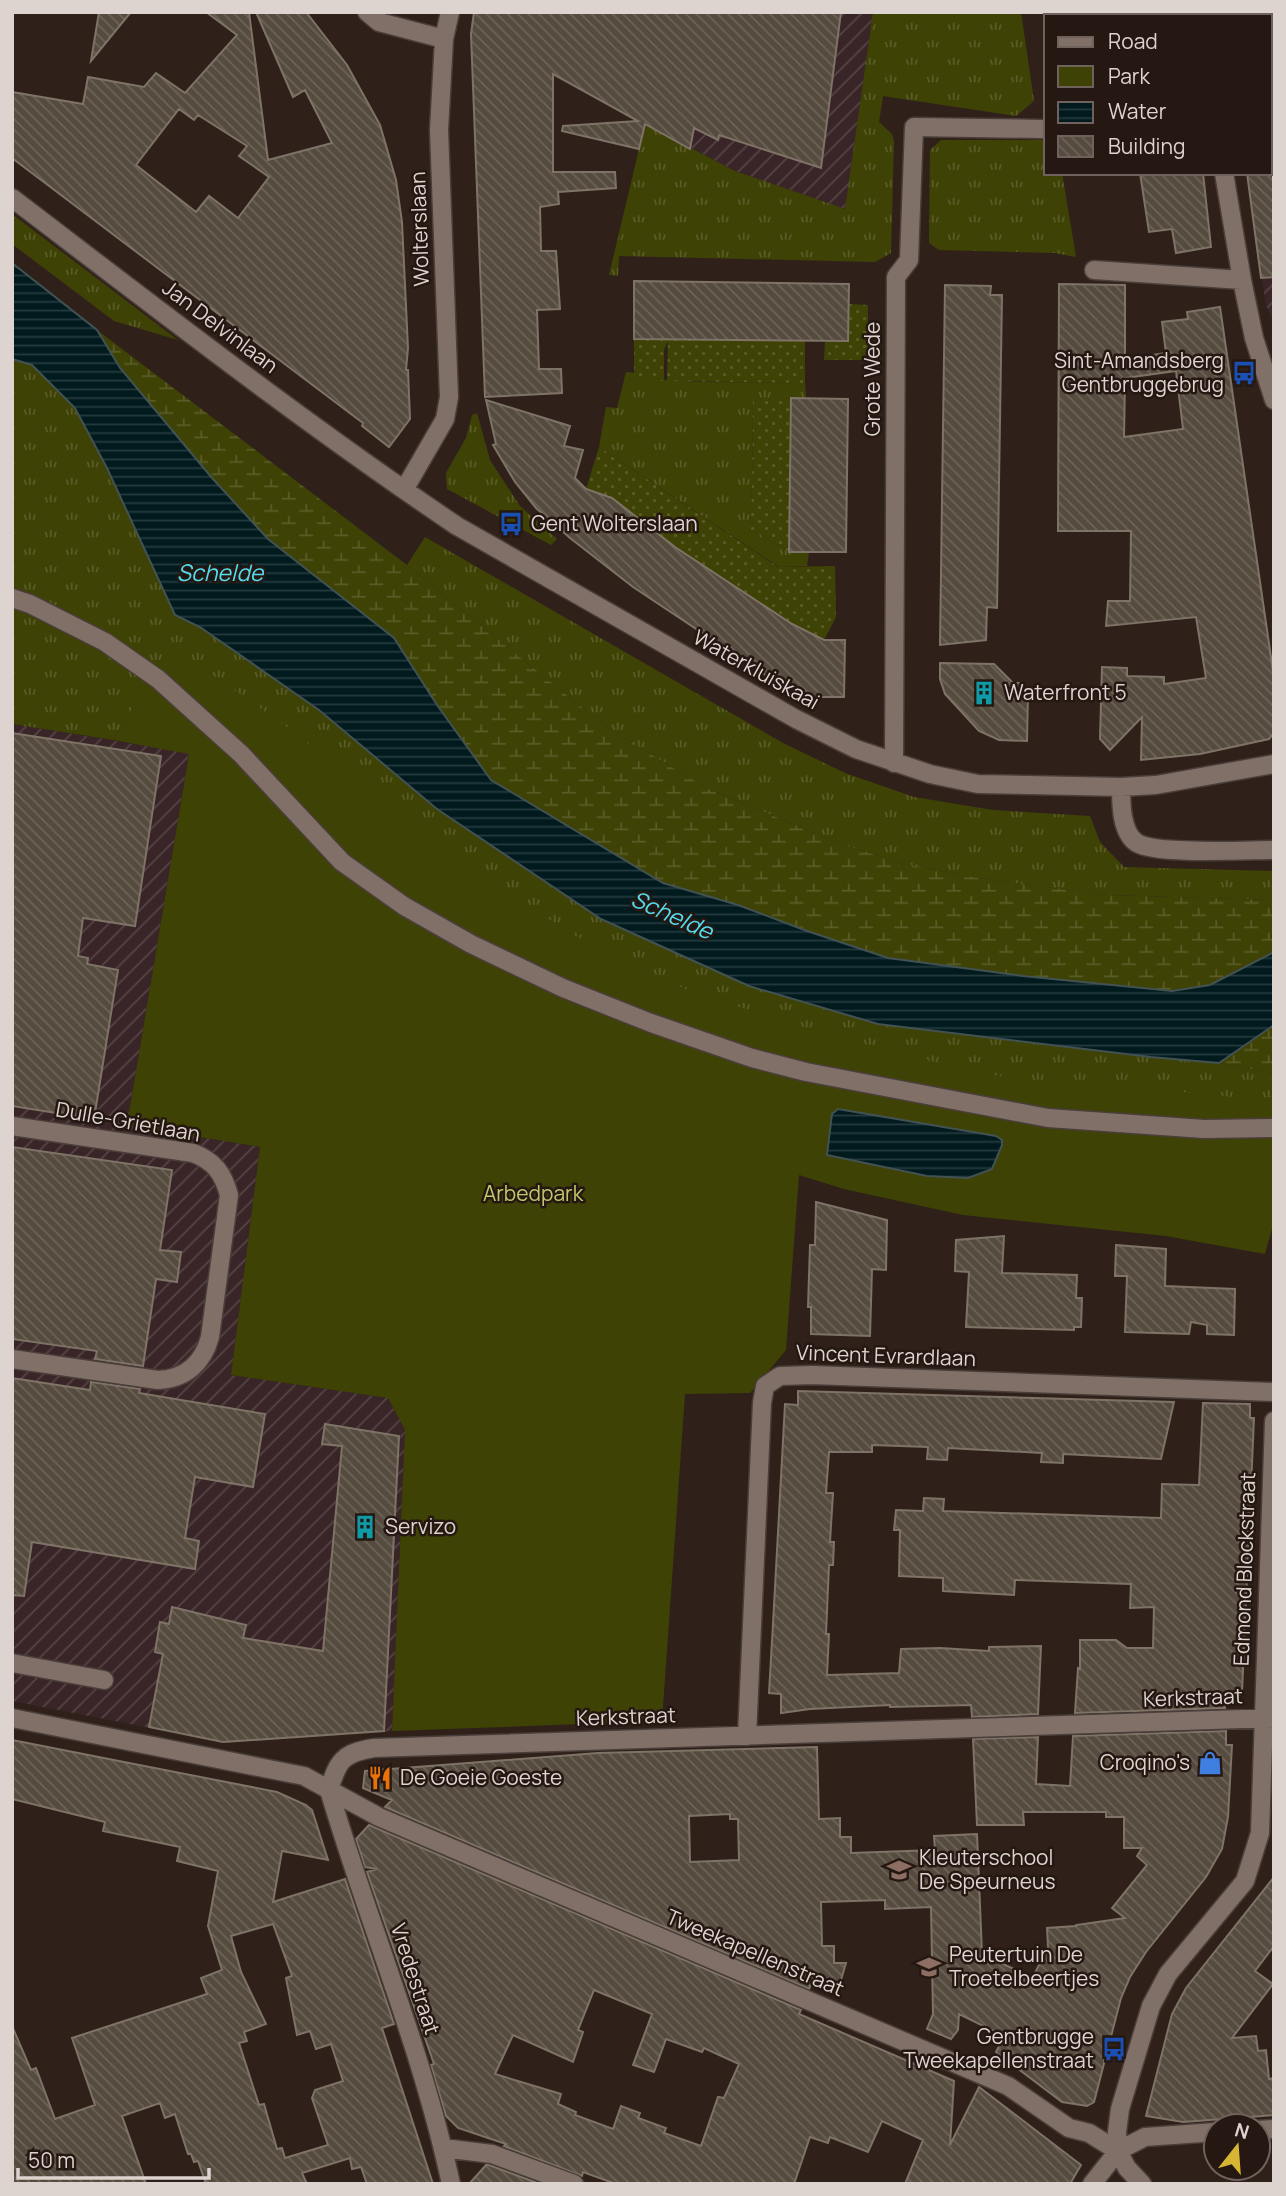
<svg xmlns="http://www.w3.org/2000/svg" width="1286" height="2196" viewBox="0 0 1286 2196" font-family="Manrope,sans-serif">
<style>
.industrial{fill:url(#industrial-furrows)}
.grass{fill:url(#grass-tufts)}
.wetland{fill:url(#wetland-marsh)}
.park{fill:#3f4205}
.garden{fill:url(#garden-dots)}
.water{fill:url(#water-rules);stroke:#425253;stroke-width:2}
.building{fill:url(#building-back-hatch);stroke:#7e7366;stroke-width:2;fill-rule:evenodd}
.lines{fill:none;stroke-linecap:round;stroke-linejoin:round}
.minor-casing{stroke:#4a3e3a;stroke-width:21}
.minor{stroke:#817068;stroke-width:18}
.labels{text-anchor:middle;stroke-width:5;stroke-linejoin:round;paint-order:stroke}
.street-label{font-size:21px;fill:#ddd3cf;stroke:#251711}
.poi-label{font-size:21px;fill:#ddd3cf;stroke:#251711;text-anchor:start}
.park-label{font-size:21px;fill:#c1c86b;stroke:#251711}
.water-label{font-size:23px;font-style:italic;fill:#52dbed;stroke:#251711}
</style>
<defs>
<pattern id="industrial-furrows" width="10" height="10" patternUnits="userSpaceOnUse" patternTransform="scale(1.75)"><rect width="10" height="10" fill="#392527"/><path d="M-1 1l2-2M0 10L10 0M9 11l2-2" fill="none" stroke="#554445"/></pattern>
<pattern id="grass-tufts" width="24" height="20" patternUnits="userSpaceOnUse" patternTransform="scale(1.75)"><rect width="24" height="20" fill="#3f4205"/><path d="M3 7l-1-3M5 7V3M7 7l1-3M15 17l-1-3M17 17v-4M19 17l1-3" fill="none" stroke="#5a5c28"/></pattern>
<pattern id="wetland-marsh" width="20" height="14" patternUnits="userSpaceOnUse" patternTransform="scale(1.75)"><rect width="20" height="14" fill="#3f4205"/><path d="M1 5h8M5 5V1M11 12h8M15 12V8" fill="none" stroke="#5a5c28"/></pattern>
<pattern id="garden-dots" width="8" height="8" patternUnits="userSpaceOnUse" patternTransform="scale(1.75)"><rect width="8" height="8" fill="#3f4205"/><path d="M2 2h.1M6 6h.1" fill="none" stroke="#5a5c28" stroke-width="1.8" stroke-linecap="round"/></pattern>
<pattern id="water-rules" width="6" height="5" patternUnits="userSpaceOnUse" patternTransform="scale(1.75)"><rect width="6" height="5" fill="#001a1e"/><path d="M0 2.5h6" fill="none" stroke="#253a3e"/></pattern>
<pattern id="building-back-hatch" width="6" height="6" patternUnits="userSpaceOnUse" patternTransform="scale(1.75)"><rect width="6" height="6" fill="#554b3e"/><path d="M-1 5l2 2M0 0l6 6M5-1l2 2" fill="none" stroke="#6d6459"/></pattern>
</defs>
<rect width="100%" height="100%" fill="#2f211a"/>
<path class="industrial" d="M474,12H873L845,209L735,171L545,70L471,33Z
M1274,190V323L1266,305L1249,194Z
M12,724L189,753L127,1125L260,1147L231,1375L388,1398L405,1430L392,1731L223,1742L12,1701Z"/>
<path class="grass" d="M873,12H1021L1034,101L1016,116L883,96L879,122L892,134L894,141L891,253L875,262L619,256L618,276L609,275L645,124L735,171L845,209Z
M941,140H1046V173H1062L1076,257L1055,253L939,250L929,243L930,150Z
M12,214L178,340L114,321L12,244Z
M12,359L32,365L75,408L107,468L175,615L200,627L319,710L437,809L601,919L1151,1057L1219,1063L1274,1073V1123L717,1038L161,664L113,740L12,724Z
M626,372L634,373V378L699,382L805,383L806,398L753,399L752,487L750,529L789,552H809L807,566L779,567L599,447L606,407L617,408Z
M477,413L490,460L520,506L557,539L551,545L447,489L446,473L466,438L472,415Z
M425,537L783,743L845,773L914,797L993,810L1090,816L1100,842L1124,867L1274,871V900L1109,895L1052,888L990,880L905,864L841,844L706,788L605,726L407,565Z"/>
<path class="wetland" d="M97,330L407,565L605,726L706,788L841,844L905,864L990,880L1109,895L1274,900V952L1210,985L1172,991L1023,976L888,958L807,931L738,905L663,883L491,780L437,705L394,638L268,539L212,478L120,368Z
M1274,1025V1073L1219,1063Z"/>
<path class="park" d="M171,646L280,722L482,876L574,935L687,990L815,1031L973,1072L1070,1087L1198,1093L1274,1102V1221L1265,1254L1166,1236L963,1215L844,1189L799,1175L786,1350L750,1393L685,1394L662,1721L392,1731L405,1430L388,1398L231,1375L260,1147L127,1125L189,754L113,740Z"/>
<path class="garden" d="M849,304L868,305V360H824L825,341H848Z
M634,339L805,341V383L667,381L668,341L664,350V381L634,379Z
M753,398H791L789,552L750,529L752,487Z
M599,447L778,567L835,566L836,617L824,640L792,624L675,547L608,495L601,504L586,489Z"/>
<path class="water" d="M12,263L97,330L120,368L212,478L268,539L394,638L437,705L491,780L663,883L738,905L807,931L888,958L1023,976L1172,991L1210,985L1274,952V1025L1219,1063L1151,1057L878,1024L749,986L601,919L437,809L319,710L200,627L175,615L107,468L75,408L32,365L12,359Z
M838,1109L996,1136L1002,1140V1145L992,1169L968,1178L927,1176L827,1155L832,1114Z"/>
<path class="building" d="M99,12H131L91,61Z
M206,12H249L268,160L332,143L305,90L293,97L256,12H306L347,65L380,125L396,180L402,222L408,348L406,370H408L410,419L389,447L362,426L363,423L347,411L12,158V92L83,104L88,77L144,87L156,73L185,93L237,35ZM179,109L194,120L198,115L247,146L239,156L269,177L238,218L209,196L196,212L136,165Z
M474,12H841L821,168L719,135L718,140L694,128L690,149L645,124L639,149L562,131L563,126L638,121L553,74V172H615L616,188L558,192L559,204L540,207L541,251H556L560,309L537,310L539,369H561L562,393L485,397L471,34Z
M1140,173H1203L1211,247L1176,253L1172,229L1149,232Z
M1247,173H1274V277L1261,278Z
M634,281L849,284L848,341L634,339Z
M1059,284L1125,285V359L1166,353L1162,322L1188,319L1187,312L1220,307L1274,678V733L1269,739L1200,754L1141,760L1142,717L1110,750L1100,739L1102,667L1127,668V676L1164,677V684L1206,678L1196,617L1106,626L1108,601H1130L1131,531H1058ZM1176,371L1183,429L1124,437L1125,378Z
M945,285L991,286L990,295H1002L997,608L987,607L986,640L940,645Z
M791,398L848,399L846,552H789Z
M486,400L570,426L564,446L583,450L575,478L586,489L612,498L675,547L792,624L824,640H845L844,697H810L770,678L633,587L570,538L536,508L515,482L493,445L496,444Z
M940,663L994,664L1013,683H1024V694H1028L1027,741L999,740L979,731L945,694L940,679Z
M12,733L161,756L135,926L83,918L78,956L88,958L87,964L118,970L94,1119L12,1106Z
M12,1147L172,1170L160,1250L181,1252L177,1282L156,1279L143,1366L95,1359L97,1351L12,1339Z
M816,1202L887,1220L886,1270L872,1269L870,1336L811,1334V1307H808L810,1245H815Z
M1004,1236L1002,1273L1077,1275L1076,1298H1082L1081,1327H1074V1330L966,1327L969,1272L955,1271L956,1240Z
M1116,1245L1166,1249L1165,1286L1235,1289L1234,1335L1207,1334V1325L1191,1322L1189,1334L1125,1332L1127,1276H1115Z
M12,1378L90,1390L91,1382L140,1389L139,1393L265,1414L253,1487L195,1477L185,1538L199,1541L195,1569L32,1542L24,1596L12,1595Z
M798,1391L1174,1402L1161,1459L1063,1454V1463L1041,1462L1042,1453L948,1448L947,1460L927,1459L928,1447L872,1445V1452H829L826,1493H833L830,1542H834L833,1565H829L826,1634H829L827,1675L899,1673L901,1649L940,1648L989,1651V1647L1041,1646L1038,1714L972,1717L971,1705L890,1707V1705L810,1709L781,1713V1694L769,1693L773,1624L785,1404L798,1405Z
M1203,1403L1250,1404V1418H1254L1242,1693L1237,1698H1224L1225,1708L1075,1713L1078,1668L1080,1669V1640H1116L1127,1648H1153L1154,1607L1130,1608L1131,1584L1015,1580L1014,1595L943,1591V1578L899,1576L900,1530H894L896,1510L923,1511L924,1498L944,1499L943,1511L1161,1518L1162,1484L1199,1485Z
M325,1424L399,1436L384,1731L223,1742L149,1727L163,1654L155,1652L160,1622L169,1624L172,1607L246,1625L243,1638L323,1651L342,1446L322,1444Z
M1226,1731V1745H1232L1228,1817L1222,1849L1206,1877L1146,1952L1130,1977L1121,1998L1094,2102L1087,2106L1062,2102L996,2052L1004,2036L959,2014L958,2030L951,2039L927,2029L933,2014L931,1907L885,1909V1900L821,1902L822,1946H834V1963H846L838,1990L813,1980L809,1989L385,1807L392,1800L363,1788L365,1771L598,1753L817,1747L819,1819L840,1818V1837H851V1853L935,1850L934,1836L977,1834L982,1953L1003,1950L998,1962L1033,1977L1048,1947L1047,1928L1076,1926V1925L1125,1918L1112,1908L1147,1865L1137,1856L1142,1848H1124V1817H1106V1812H1023L1024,1825H977L973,1739L1038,1737L1036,1784L1070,1786L1073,1736ZM730,1814V1819H738L739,1860L690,1862L689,1816Z
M12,1740L277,1792L306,1805L312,1810L328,1860L282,1851L273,1902L345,1879L394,2024L382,2028L433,2184H367L361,2167L352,2169L350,2158L302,2173L307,2184H206L198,2161L194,2162L191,2154H188L175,2114L165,2118L160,2103L122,2116L146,2184H12V2026L31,2070L36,2068L55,2119L95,2105L72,2038L207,1994L201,1978L222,1970L208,1926L218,1871L177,1861L180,1847L103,1831L105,1822L12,1799ZM273,1924L292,1976L286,1978L297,2035L310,2031L316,2049L331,2044L343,2081L315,2090L312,2098L328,2145L285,2158L282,2148L277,2149L264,2104L259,2105L239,2043L247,2041L244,2032L266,2024L241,1972L231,1936Z
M369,1825L801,2010L799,2014L954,2081L950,2145L979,2087L1081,2165L1070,2184H905L923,2140L882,2121L868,2152L830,2137L828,2143L810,2137L794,2184H616L583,2172L582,2176L504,2146L506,2144L458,2128L446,2116L431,2065L434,2064L367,1872L377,1869L365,1867L356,1839ZM594,1990L652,2014L633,2065L654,2072L666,2039L702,2052L704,2048L739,2064L724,2098L718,2097L701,2146L664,2133L666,2128L638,2118L640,2113L621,2106L613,2129L575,2115L576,2112L558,2104L561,2094L495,2074L513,2035L573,2062L583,2032L578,2030Z
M1274,1877V1946L1255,1971L1273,1984L1232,2038L1256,2036L1258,2051L1266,2050L1269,2079L1274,2078V2115L1183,2122L1146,2116L1172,2014L1186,1988Z
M486,2165H489L540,2184H469Z"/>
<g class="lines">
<g class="minor-casing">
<path id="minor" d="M367,12L379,22L444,39
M1201,12L1202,16
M1224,173L1242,280L1254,338L1274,400
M12,198C159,310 304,423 457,526L796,719L856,749L930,774L978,784L1121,787L1156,785L1274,764
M1094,270L1242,280
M404,490L445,419L449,397L439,130L444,39L450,12
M12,598L30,604L105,642L158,679L241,754L342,862L404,906L471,944L563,988L651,1023L752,1058L806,1072L1048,1118L1204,1129L1274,1128
M894,763L896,277L909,260L914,127L1042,129
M1121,787C1121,803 1121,833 1137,843C1156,855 1247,850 1274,850
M12,1126L193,1153C214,1161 223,1173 229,1195L210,1337C203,1363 185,1379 158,1380L12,1359
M12,1663L104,1680
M12,1718L304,1776L379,1817L1008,2086L1069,2128L1089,2133L1118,2151L1127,2168L1142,2184
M747,1736L762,1403L765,1386L780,1376L812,1375L1274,1392
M329,1790C338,1760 343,1753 374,1748L1274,1718
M329,1790C368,1922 422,2049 451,2184
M1258,2130L1274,2129
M443,2148L492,2154L574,2184
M1118,2151L1117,2132L1120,2109L1151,2006L1168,1974L1245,1881L1260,1833L1274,1421
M1092,2184L1118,2151L1145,2137L1216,2132"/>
</g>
<use href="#minor" class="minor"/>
</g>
<defs>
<g id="bus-bare" transform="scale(1.89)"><path d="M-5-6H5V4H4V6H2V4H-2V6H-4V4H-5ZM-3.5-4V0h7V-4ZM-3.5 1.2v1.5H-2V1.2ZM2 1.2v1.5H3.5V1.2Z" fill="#1a4fb4" stroke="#251711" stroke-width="2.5" paint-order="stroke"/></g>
<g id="building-bare" transform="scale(1.89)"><path d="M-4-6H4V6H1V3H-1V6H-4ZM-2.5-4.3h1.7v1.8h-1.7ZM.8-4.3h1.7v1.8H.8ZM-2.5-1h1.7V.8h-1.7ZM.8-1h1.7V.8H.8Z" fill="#0f9aa8" stroke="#251711" stroke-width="2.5" paint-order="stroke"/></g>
<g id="shop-bare" transform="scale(1.89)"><path d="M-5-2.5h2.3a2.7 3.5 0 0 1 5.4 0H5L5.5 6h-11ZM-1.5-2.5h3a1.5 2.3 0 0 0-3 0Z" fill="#3f7fe0" stroke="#251711" stroke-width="2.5" paint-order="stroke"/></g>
<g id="restaurant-bare" transform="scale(1.89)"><path d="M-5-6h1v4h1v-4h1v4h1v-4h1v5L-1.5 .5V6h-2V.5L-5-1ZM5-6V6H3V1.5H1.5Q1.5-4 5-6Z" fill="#e8710a" stroke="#251711" stroke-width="2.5" paint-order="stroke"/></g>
<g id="school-bare" transform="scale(1.89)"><path d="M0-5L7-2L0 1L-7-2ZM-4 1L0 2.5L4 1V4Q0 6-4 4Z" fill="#8d6e63" stroke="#251711" stroke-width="2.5" paint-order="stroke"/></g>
</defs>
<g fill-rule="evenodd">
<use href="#bus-bare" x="1244" y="373"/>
<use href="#bus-bare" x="511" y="524"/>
<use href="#building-bare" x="984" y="693"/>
<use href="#building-bare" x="365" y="1527"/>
<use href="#shop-bare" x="1210" y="1763"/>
<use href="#restaurant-bare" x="380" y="1778"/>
<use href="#school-bare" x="899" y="1870"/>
<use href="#school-bare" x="929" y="1967"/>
<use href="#bus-bare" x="1114" y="2049"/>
</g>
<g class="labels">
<g class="street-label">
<text transform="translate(420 229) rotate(-92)" y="7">Wolterslaan</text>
<text transform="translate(220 327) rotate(37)" y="7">Jan Delvinlaan</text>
<text transform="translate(873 379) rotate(-90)" y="7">Grote Wede</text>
<text transform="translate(756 670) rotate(29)" y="7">Waterkluiskaai</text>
<text transform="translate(128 1122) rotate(10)" y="7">Dulle-Grietlaan</text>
<text transform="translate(886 1356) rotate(2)" y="7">Vincent Evrardlaan</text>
<text transform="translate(1245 1569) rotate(-88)" y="7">Edmond Blockstraat</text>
<text transform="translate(1193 1698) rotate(-2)" y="7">Kerkstraat</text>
<text transform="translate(626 1717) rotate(-2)" y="7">Kerkstraat</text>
<text transform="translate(755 1953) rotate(23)" y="7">Tweekapellenstraat</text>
<text transform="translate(415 1979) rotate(72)" y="7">Vredestraat</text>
</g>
<g class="poi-label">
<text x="1224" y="368" text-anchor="end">Sint-Amandsberg<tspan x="1224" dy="24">Gentbruggebrug</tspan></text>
<text x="531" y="531">Gent Wolterslaan</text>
<text x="1004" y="700">Waterfront 5</text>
<text x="385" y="1534">Servizo</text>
<text x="1190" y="1770" text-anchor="end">Croqino's</text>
<text x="400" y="1785">De Goeie Goeste</text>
<text x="919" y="1865">Kleuterschool<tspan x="919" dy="24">De Speurneus</tspan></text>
<text x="949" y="1962">Peutertuin De<tspan x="949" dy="24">Troetelbeertjes</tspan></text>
<text x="1094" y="2044" text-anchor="end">Gentbrugge<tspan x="1094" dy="24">Tweekapellenstraat</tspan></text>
</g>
<g class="park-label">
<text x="533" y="1201">Arbedpark</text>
</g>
<g class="water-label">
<text x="220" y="581">Schelde</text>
<text transform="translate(672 915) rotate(24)" y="8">Schelde</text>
</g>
</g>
<rect width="1286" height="2196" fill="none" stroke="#ddd3cf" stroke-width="28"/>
<rect x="1044" y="14" width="228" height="161" fill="#251711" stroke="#6f625d" stroke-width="2"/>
<rect x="1058" y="37" width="35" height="10" fill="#817068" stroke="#6f625d" stroke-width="2"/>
<text x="1108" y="49" font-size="21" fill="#ddd3cf">Road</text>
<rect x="1058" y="66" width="35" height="21" fill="#3f4205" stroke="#6f625d" stroke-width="2"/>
<text x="1108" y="84" font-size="21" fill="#ddd3cf">Park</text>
<rect x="1058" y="102" width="35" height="21" fill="url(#water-rules)" stroke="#6f625d" stroke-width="2"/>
<text x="1108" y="119" font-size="21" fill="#ddd3cf">Water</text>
<rect x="1058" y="136" width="35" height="21" fill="url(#building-back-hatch)" stroke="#6f625d" stroke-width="2"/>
<text x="1108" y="154" font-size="21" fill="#ddd3cf">Building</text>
<g transform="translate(1237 2147) rotate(17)"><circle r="33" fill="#251711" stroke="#6f625d" stroke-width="2"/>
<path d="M0-5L12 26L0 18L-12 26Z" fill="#d6b534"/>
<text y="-10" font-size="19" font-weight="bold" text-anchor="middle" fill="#ddd3cf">N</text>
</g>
<path d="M18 2168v10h191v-10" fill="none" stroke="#ddd3cf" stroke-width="3.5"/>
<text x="28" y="2168" font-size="21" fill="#ddd3cf" stroke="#251711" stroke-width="5" paint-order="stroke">50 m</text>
</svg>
